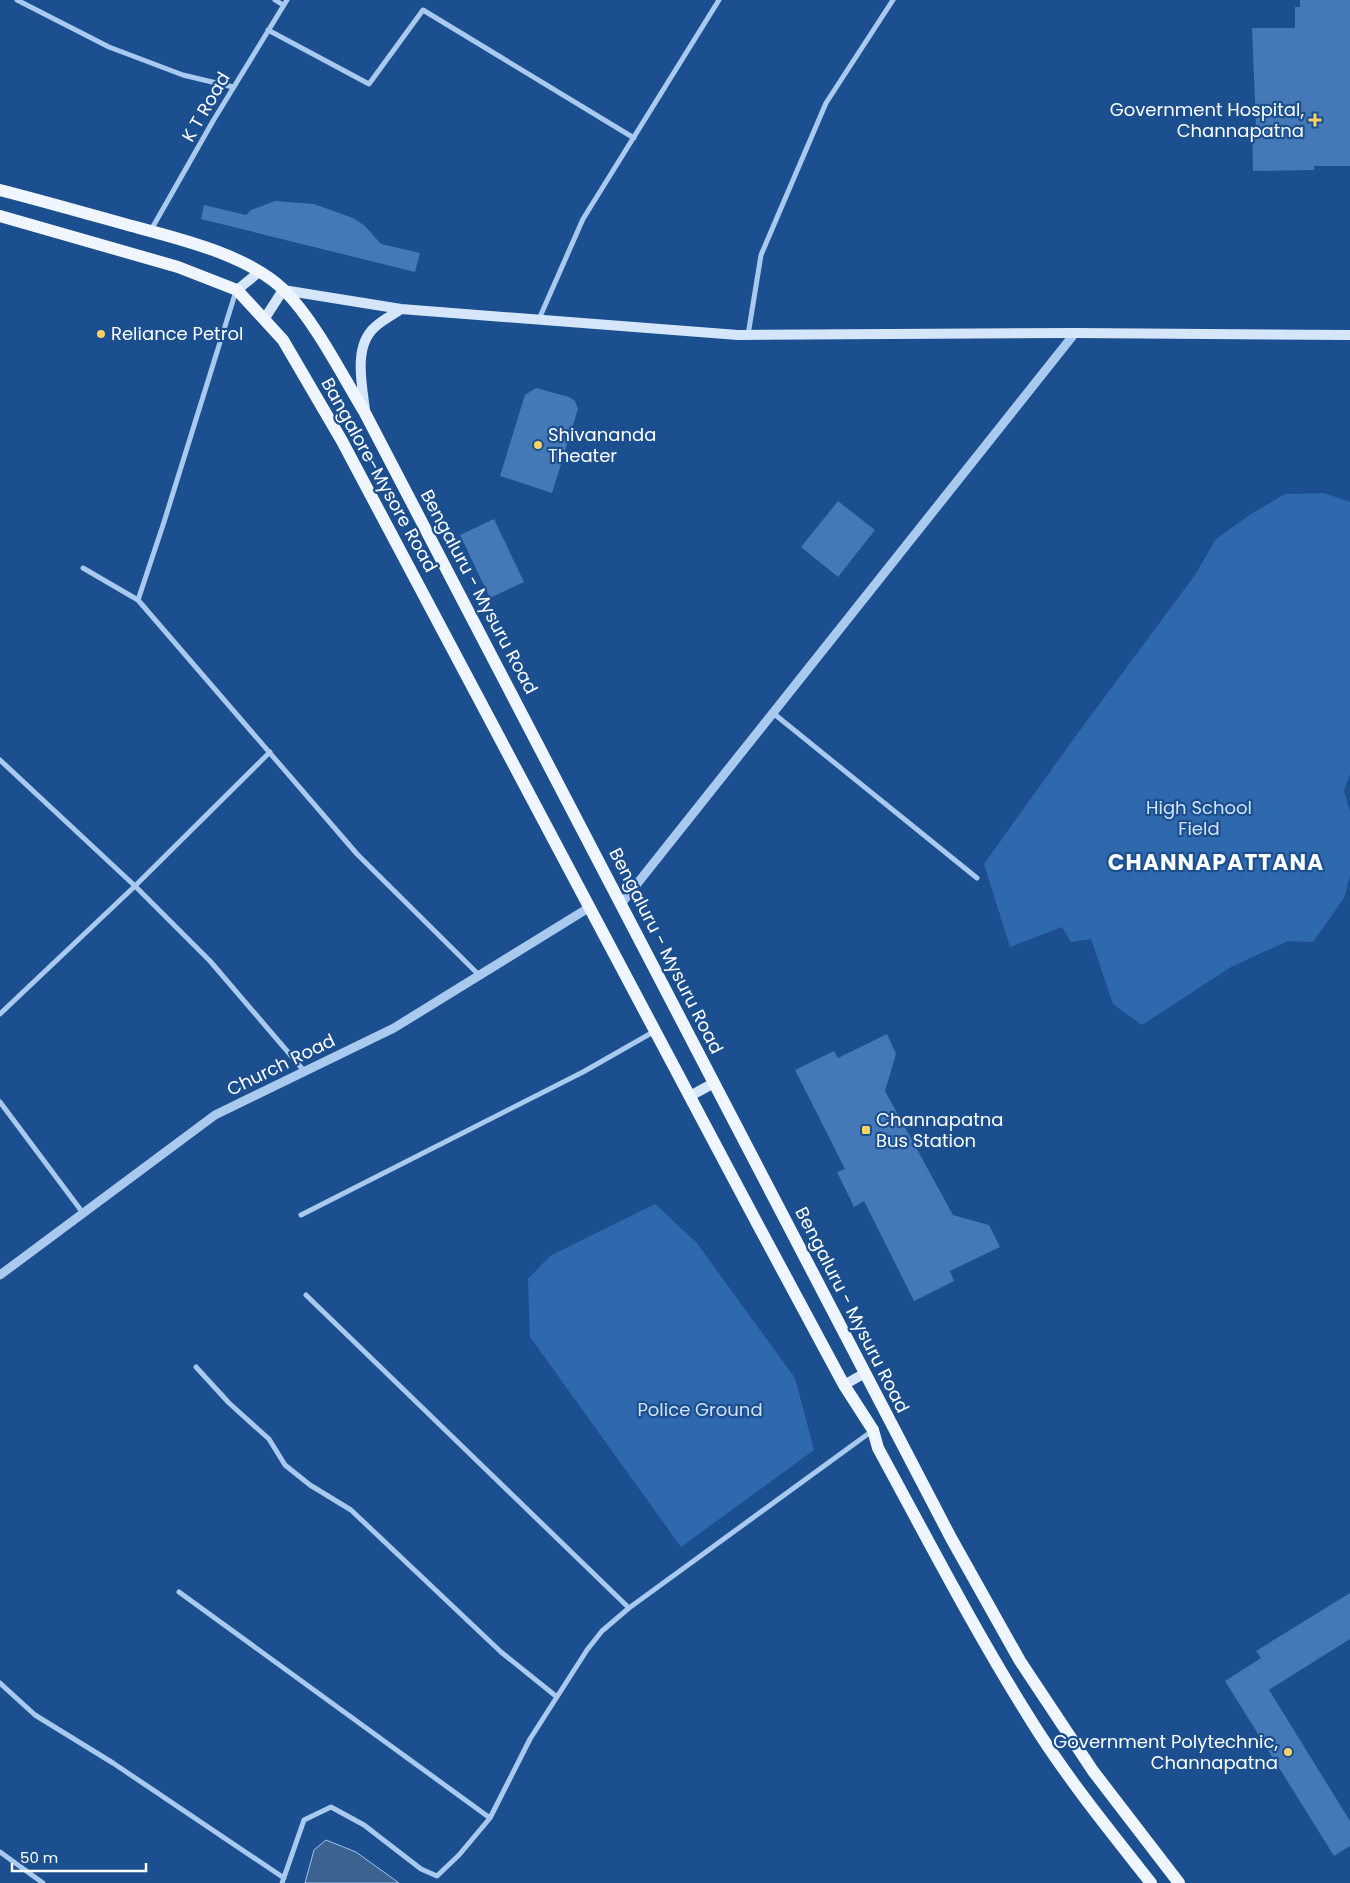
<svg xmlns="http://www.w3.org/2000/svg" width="1350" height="1883" viewBox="0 0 1350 1883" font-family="Poppins,sans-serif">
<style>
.green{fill:#2e69ad}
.water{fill:#3c6290;stroke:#9cc4f0}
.building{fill:#4478b7}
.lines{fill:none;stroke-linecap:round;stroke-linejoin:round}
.minor{stroke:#a9c9ee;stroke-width:5}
.tertiary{stroke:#a9c9ee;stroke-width:9}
.secondary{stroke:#d6e6fa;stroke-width:10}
.primary{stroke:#f0f6ff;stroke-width:12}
.poi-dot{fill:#ffd166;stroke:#1b4f8f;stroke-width:2}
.labels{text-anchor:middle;stroke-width:4.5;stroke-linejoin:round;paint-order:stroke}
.street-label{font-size:18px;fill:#fff;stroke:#1b4f8f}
.poi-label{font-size:18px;fill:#fff;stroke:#1b4f8f;text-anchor:start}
.park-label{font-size:18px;fill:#cfe3fa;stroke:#1b4f8f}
.district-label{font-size:22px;font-weight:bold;letter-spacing:1px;fill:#fff;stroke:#1b4f8f}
</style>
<rect width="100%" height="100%" fill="#1b4f8f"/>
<path class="green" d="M1324,493L1350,502V774L1344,791L1350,812V875L1344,898L1313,942L1288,941L1231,967L1142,1025L1113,1004L1091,939L1071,942L1062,927L1010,947L984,864L1075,737L1195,575L1216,539L1251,514L1285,494Z
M655,1204L696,1242L795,1378L814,1450L681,1547L530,1337L528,1279L550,1256Z"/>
<path class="water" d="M326,1840L356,1852L399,1883H305L314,1850Z"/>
<path class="building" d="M1300,0H1350V166H1314V170L1253,171L1252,126H1256L1252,28H1295V7H1300Z
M275,201L314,204L353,218L365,226L381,244L420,253L415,272L201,219L204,205L246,215L251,210Z
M536,388L569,397L575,401L578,409L552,493L500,476L523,401L525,395Z
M838,501L875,530L838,577L801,547Z
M494,519L524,582L490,598L460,535Z
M887,1034L896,1054L885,1091L953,1215L989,1225L1000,1247L950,1271L954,1281L914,1301L864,1201L854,1207L837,1172L845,1169L795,1070L834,1051L838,1058Z
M1350,1593V1639L1269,1690L1350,1821V1846L1334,1856L1225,1681L1261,1658L1256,1651Z"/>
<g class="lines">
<path class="minor" d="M17,0L109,47L183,75L233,87
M275,0L283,5
M268,30L369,84L423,10L634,138
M151,230L213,121L287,0
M539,319L583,219L719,0
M748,335L761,255L826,103L893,0
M83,568L138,600L357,854L480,976
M138,600L164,522L236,291
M773,713L977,878
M0,760L135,886L210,961L305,1072
M0,1014L135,886L270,752
M0,1102L83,1213
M301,1215L583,1072L655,1031
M306,1295L629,1608
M196,1367L229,1403L269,1439L285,1465L310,1485L351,1510L501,1652L557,1697
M179,1592L490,1818
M0,1683L35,1715L113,1763L284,1878
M0,1852L43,1883
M282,1883L304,1820L331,1807L364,1825L421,1869L437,1876L459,1855L490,1818L530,1739L587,1650L602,1631L629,1608L872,1431"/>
<path class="tertiary" d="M621,904L1075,333
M0,1275L215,1115L394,1028L590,907"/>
<path class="secondary" d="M237,290L259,272
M265,318L283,290L401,309L738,335L1075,333L1350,335
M365,410C362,385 353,346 375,327C382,320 393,315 401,309
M690,1096L714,1083
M844,1385L865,1373"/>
<path class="primary" d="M0,190C43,201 85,213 128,225C176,238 247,254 284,290C315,321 342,375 365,413L951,1538L1020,1661L1093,1771L1179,1883
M0,216L178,267L237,290L283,340L342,441L758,1225L844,1385L873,1430L878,1448C928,1540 976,1633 1032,1722C1067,1778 1110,1831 1151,1883"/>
</g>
<g class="poi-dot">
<path d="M1312.5 112.5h5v5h5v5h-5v5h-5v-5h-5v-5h5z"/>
<circle cx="101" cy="334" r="5"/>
<circle cx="538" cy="445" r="5"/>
<rect x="861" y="1125" width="10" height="10" rx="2.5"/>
<circle cx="1288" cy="1752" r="5"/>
</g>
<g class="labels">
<g class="street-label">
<text transform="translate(206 107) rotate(-60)" y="6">K T Road</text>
<text transform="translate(379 475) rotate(61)" y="6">Bangalore-Mysore Road</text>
<text transform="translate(479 592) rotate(62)" y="6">Bengaluru - Mysuru Road</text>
<text transform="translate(666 951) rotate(63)" y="6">Bengaluru - Mysuru Road</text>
<text transform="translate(281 1065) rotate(-26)" y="6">Church Road</text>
<text transform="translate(852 1310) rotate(63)" y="6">Bengaluru - Mysuru Road</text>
</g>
<g class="poi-label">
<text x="1304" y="116" text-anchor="end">Government Hospital,<tspan x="1304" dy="21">Channapatna</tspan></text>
<text x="111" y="340">Reliance Petrol</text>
<text x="548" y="441">Shivananda<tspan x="548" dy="21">Theater</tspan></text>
<text x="876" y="1126">Channapatna<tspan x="876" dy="21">Bus Station</tspan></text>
<text x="1278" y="1748" text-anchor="end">Government Polytechnic,<tspan x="1278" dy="21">Channapatna</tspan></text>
</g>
<g class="park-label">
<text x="1199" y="814">High School<tspan x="1199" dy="21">Field</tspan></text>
<text x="700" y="1416">Police Ground</text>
</g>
<g class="district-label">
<text x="1216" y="870">CHANNAPATTANA</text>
</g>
</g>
<path d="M12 1863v8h134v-8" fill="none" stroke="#ffffff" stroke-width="2.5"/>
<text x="20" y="1863" font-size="15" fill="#ffffff" stroke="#1b4f8f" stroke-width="4" paint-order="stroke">50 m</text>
</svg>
